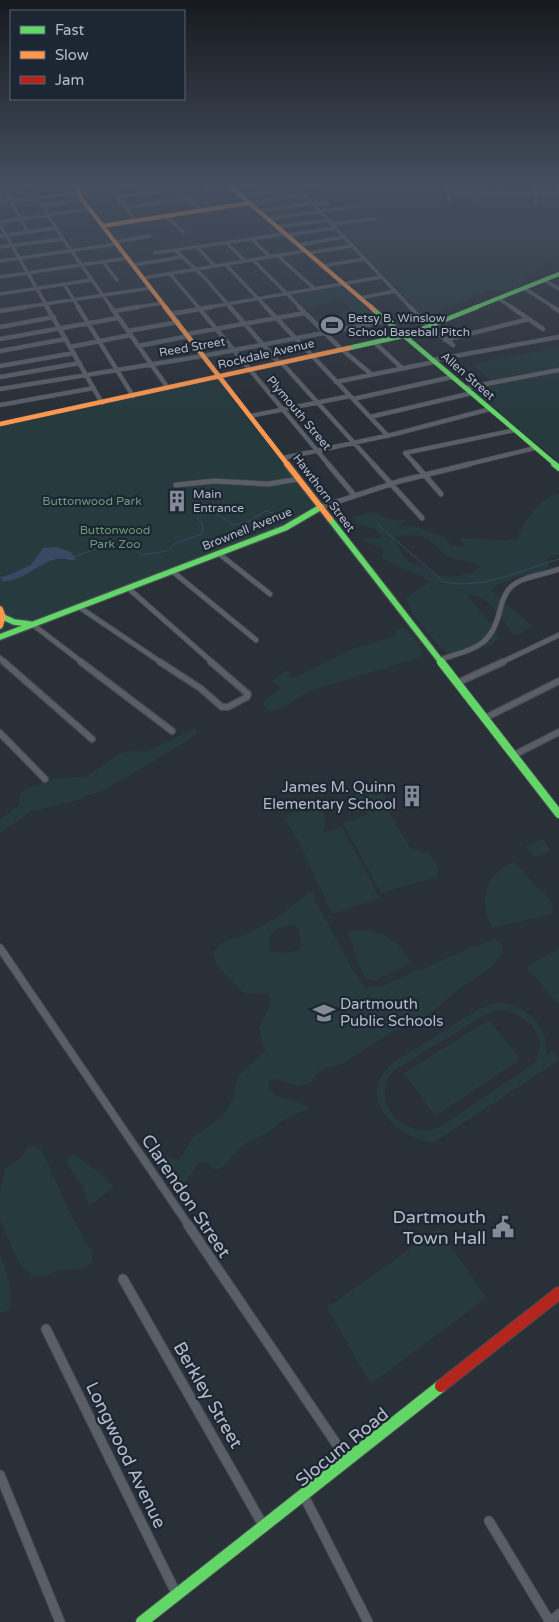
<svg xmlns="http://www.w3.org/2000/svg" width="559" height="1622" viewBox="0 0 559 1622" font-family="'Varela Round',sans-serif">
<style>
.medical{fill:#31303e}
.green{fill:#273a3e;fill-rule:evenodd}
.water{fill:#384963}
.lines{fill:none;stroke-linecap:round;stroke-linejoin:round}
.stream{stroke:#384963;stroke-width:1}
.street-far5-casing{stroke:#484c53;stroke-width:4}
.street-far4-casing{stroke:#484c53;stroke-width:5}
.street-far3-casing{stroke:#484c53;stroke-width:6}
.street-far2-casing{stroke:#484c53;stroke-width:8}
.street-far1-casing{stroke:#484c53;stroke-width:9}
.street-casing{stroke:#484c53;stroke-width:11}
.fast-far4-casing{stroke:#484c53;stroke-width:5}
.fast-far3-casing{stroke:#484c53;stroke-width:5.5}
.fast-far2-casing{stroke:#484c53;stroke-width:8}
.fast-far1-casing{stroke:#484c53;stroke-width:10}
.fast-casing{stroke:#484c53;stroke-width:14}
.slow-far2-casing{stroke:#484c53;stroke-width:5}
.slow-far1-casing{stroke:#484c53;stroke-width:5.5}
.slow-casing{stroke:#484c53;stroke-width:8}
.jam-casing{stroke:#484c53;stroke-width:14}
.street-far5{stroke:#5a5e66;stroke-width:2.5}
.street-far4{stroke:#5a5e66;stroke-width:4}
.street-far3{stroke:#5a5e66;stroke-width:4.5}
.street-far2{stroke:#5a5e66;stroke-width:5.5}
.street-far1{stroke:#5a5e66;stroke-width:7}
.street{stroke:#5a5e66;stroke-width:9}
.fast-far4{stroke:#63d668;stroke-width:4}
.fast-far3{stroke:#63d668;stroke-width:4.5}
.fast-far2{stroke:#63d668;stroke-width:5.5}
.fast-far1{stroke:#63d668;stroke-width:8}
.fast{stroke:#63d668;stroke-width:12}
.slow-far2{stroke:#ff974d;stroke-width:4}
.slow-far1{stroke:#ff974d;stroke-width:4.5}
.slow{stroke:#ff974d;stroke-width:5.5}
.jam{stroke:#b3261e;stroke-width:12}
.labels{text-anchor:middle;stroke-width:4.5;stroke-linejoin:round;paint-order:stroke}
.far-poi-label{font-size:12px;fill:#b4bcc9;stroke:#1d2633;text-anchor:start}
.far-street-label{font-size:12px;fill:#b4bcc9;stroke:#1d2633}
.far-park-label{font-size:12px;fill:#6b9a76;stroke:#1d2633}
.poi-label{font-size:15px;fill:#b4bcc9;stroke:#1d2633;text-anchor:end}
.near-street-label{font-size:18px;fill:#b4bcc9;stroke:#1d2633}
.near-poi-label{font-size:18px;fill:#b4bcc9;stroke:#1d2633;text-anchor:end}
</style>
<rect width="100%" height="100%" fill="#2a3038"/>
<path class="medical" d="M239,197L281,233L172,250L160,236L185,232L167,215L176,213L170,207Z"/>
<path class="green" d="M320,183H432L435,198L446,200L559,204V263L557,261L522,276L531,281L504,293L493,289L425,318L340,231L366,227L361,222L380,219L355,202L332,204Z
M342,286L382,320L327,331L313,317L342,314L341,312L351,310L349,306L354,309L342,301H331L332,303L310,307L314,311H310L292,295Z
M559,347V368L491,381L472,364Z
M559,372V462L470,389Z
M218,379L315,504L314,508L276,529L0,635V425Z
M559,494V554L546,559L549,567L541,577L521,576L495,586L492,591L532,626L520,634L514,635C502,620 490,595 468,594V597L492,625L498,639L490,646L463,649L449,655C441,649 416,620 412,612C409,605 411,605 405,598L430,582C416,570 396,570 382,557L383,549L363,541V538H383L375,529L357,524L353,516L372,512L393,520L406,519L407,521L396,526L417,527L446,538L451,546H465L459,540L463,538L504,541L518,538C523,521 541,496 559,494ZM414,535L428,538L447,557L481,565C473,578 432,582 426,567C402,563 405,557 394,539L398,536Z
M400,628H405L414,638L424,654L421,657L313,690C297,696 285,711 267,711L263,703L264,701L281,688L271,681L287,670L291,672L288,677H296L352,649L392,637L396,634V630Z
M195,728L197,732L190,739L127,777L100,791L75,801L30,812L0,833V819L19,805L20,794L23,791L55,778L86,777L119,754L131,751L146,752Z
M376,787L381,789L389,803L387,809L411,849L429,853L439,869L436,877L381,893L343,823L369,814L358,808L355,797L358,792Z
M318,807C327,815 328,823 322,833L342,827L380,898L332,914L298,840L286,821L290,814Z
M543,839L551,851L534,857L525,846Z
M515,862L542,893H545L553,906L552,914L493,928C477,901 485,873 515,862Z
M314,892L315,900L354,972L366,988L382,986L492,939H495L502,946V952L492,967L459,989L432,1012L414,1024L392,1032L344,1063L319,1071L310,1083L297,1086L276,1079L270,1080L268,1087C275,1101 296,1099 308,1106L306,1109L282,1121L269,1132L243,1145L220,1169H214L207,1162L199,1163L182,1186L172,1187L155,1162L168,1157L179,1160L194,1136L214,1123L226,1111L232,1101L238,1076L265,1051L259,1028L271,1002L270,996L264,993L250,994L242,992L216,964L213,952L222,943L246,934L279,916L308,893ZM292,925L298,927L302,947C295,954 278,954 270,950C265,933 278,927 292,925Z
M366,930C386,933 403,944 411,963L374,981L365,978L357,961L358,960L348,932Z
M559,948V1005L526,967Z
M496,1003C524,1003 550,1025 546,1055L553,1051L559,1060L433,1143C396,1137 352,1096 394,1062L479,1009ZM493,1010C521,1007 553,1035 534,1063L440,1127C406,1141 368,1103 393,1071Z
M489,1020L521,1059L435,1116L404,1073Z
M35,1146L42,1150L69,1211L92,1253V1260L86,1268L63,1269L46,1276H33L20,1265L0,1220V1194L5,1168L21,1158L28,1147Z
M74,1154L99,1172L114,1187L90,1205C85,1199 86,1194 83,1187C78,1177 69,1171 66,1160Z
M439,1228L486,1298L371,1384L327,1308Z
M0,1253C5,1270 15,1292 8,1310L0,1313Z"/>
<path class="water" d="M56,547L71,552L76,560C69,561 63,557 56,559C36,564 22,583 1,581L2,578L31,565L43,548Z"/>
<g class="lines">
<path class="stream" d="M377,524L444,582C484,590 521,570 559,559
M74,557L124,538L142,555L167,551L176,543L202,534L203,525L197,518L205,510L214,512L234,525L248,522L266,511L290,518
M0,578L17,573"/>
<g class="street-far5-casing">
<path id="street-far5" d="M0,183L28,232
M28,183L63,239L112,308
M174,183L201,211
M293,183L411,308
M446,183L449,200
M472,183L476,200
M499,183L503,193
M532,183L537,203
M556,183L559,192
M176,185L191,183
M110,189L136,220
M232,189L270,183
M206,190L230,187
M448,193L559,194
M240,196L319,185
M117,197L180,189
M0,203L153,183
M249,203L304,195
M42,206L82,200
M126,207L189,199
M258,211L312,203L329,204
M166,216L183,232
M268,219L357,206
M0,222L89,209
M332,224L375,219
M0,225L48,308
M277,227L328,220
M286,235L335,228
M0,236L56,228
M252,239L270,257
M115,242L150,236
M227,243L245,261
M298,245L344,237
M0,247L63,239
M197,247L215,266
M176,251L205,278L231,308
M155,253L285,234
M308,253L352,246
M278,256L315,289
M253,260L301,308
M0,261L117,244
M103,262L117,280
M225,264L267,308
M133,265L182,257
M322,266L364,259
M170,274L199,308
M0,277L128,258
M143,278L305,251
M544,280L559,289
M64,284L79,308
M524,288L555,308
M0,294L91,280
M360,298L396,291
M499,299L513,308
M18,308L151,288
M131,308L163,303
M204,308L382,277"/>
</g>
<g class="street-far4-casing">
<path id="street-far4" d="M47,307L102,403
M78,307L133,396
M111,307L168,388
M198,307L329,465
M230,307L279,363
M266,307L388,436
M299,307L339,347L371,374
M410,307L427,325L453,345
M511,307L543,329
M553,307L559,311
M0,311L26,307
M114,311L138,307
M171,314L211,307
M0,327L54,317
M128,331L178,322
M187,334L305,313
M0,339L118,318
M445,340L529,319
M374,342L402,368
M138,346L189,336
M70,347L131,335
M0,351L66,339
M433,360L559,337
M281,362L374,465
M0,366L74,353
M0,377L80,363
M336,382L434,362
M465,388L559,370
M0,389L203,356L387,321
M353,399L452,377
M0,405L94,388
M250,416L350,396
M370,417L472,393
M283,458L395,434L490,409
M416,465L405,453L515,430
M465,465L535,448"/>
</g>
<g class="street-far3-casing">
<path id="street-far3" d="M328,464L355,496
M373,464L422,518
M415,464L441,494
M176,485L214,481L268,484L299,479
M321,507L400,481L470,464
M218,553L270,594
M172,571L256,640
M128,588L213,663
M79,607L162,663
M32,624L83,663
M0,658L5,663
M439,660C473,648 491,649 500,610C502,601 505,592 512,586C524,576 544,575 559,569
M500,663L559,635"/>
</g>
<g class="street-far2-casing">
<path id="street-far2" d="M4,662L92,739
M81,662L172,731
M160,662L200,688L222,707H228L247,697L248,694L211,662
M457,683L503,662
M485,718L559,681
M0,733L45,779
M514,755L559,732"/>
</g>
<g class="street-far1-casing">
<path id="street-far1" d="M0,948L189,1226"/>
</g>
<g class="street-casing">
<path id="street" d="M188,1225L348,1461
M123,1279L264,1527
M46,1329L177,1595
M0,1475L60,1622
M304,1496L368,1622
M489,1521L550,1622
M550,1622L559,1614"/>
</g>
<g class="fast-far4-casing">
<path id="fast-far4" d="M474,308L559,274"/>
</g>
<g class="fast-far3-casing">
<path id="fast-far3" d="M374,310L556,465
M349,348L407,335L477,307"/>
</g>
<g class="fast-far2-casing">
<path id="fast-far2" d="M554,464L559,468
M330,519L442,663
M3,617L14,622L30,624
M0,637L285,528L321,507"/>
</g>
<g class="fast-far1-casing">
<path id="fast-far1" d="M441,662L559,814"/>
</g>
<g class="fast-casing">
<path id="fast" d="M142,1622L441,1386"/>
</g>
<g class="slow-far2-casing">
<path id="slow-far2" d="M76,183L81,198L166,308
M226,183L372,308
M102,226L249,203"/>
</g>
<g class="slow-far1-casing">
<path id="slow-far1" d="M165,307L288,465
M371,307L374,310
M0,424L349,348"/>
</g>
<g class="slow-casing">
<path id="slow" d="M287,464L330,519
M0,609L3,617L0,626"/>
</g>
<g class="jam-casing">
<path id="jam" d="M441,1386L559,1293"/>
</g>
<use href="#street-far5" class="street-far5"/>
<use href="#street-far4" class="street-far4"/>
<use href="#street-far3" class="street-far3"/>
<use href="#street-far2" class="street-far2"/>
<use href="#street-far1" class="street-far1"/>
<use href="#street" class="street"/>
<use href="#fast-far4" class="fast-far4"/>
<use href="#fast-far3" class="fast-far3"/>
<use href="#fast-far2" class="fast-far2"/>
<use href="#fast-far1" class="fast-far1"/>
<use href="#fast" class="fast"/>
<use href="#slow-far2" class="slow-far2"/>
<use href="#slow-far1" class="slow-far1"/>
<use href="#slow" class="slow"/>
<use href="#jam" class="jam"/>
</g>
<linearGradient id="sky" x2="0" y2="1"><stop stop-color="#171a1f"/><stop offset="0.45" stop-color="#444e5e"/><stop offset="1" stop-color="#444e5e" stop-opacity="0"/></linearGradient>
<rect width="559" height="410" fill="url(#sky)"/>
<defs>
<g id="stadium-bare" transform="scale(1.725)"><path d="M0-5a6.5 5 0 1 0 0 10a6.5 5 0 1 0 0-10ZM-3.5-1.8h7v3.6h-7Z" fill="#848b96" stroke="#1d2633" stroke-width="2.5" paint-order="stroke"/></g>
<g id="building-bare" transform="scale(1.725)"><path d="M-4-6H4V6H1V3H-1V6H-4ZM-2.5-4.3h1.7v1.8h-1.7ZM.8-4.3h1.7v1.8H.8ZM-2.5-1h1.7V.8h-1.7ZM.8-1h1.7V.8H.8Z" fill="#848b96" stroke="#1d2633" stroke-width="2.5" paint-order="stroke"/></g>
<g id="school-bare" transform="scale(1.725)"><path d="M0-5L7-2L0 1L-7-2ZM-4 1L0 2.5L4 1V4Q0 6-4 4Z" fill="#848b96" stroke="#1d2633" stroke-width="2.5" paint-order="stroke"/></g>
<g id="civic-bare" transform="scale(1.725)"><path d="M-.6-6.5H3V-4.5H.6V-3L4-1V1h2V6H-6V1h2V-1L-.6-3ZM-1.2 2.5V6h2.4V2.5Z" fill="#848b96" stroke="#1d2633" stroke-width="2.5" paint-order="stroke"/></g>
</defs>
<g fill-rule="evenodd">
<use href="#stadium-bare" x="332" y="325"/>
<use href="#building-bare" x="177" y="501"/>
<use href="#building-bare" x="412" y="796"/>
<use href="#school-bare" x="324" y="1013"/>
<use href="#civic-bare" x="503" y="1227"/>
</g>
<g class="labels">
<g class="far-poi-label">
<text x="348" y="322">Betsy B. Winslow<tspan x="348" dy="14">School Baseball Pitch</tspan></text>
<text x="193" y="498">Main<tspan x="193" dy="14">Entrance</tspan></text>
</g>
<g class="far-street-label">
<text transform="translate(192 347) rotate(-10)" y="4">Reed Street</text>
<text transform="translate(266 354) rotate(-13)" y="4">Rockdale Avenue</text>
<text transform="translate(468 376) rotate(41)" y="4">Allen Street</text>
<text transform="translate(299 413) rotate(50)" y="4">Plymouth Street</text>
<text transform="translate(324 493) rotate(53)" y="4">Hawthorn Street</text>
<text transform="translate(247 529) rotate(-22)" y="4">Brownell Avenue</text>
</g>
<g class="far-park-label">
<text x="92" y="505">Buttonwood Park</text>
<text x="115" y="534">Buttonwood<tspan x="115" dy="14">Park Zoo</tspan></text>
</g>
<g class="poi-label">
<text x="396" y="792">James M. Quinn<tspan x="396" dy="17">Elementary School</tspan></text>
<text x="340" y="1009" text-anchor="start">Dartmouth<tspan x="340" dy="17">Public Schools</tspan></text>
</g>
<g class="near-street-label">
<text transform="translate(186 1196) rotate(56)" y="6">Clarendon Street</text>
<text transform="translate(208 1395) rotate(60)" y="6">Berkley Street</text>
<text transform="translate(342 1447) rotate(-39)" y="6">Slocum Road</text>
<text transform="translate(126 1455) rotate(64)" y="6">Longwood Avenue</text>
</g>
<g class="near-poi-label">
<text x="486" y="1223">Dartmouth<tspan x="486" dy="21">Town Hall</tspan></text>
</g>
</g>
<rect x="10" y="10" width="175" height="90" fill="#1d2633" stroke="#59626f"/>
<rect x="20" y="26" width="25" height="8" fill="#63d668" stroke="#59626f"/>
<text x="55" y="35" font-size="15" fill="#b4bcc9">Fast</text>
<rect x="20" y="51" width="25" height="8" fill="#ff974d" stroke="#59626f"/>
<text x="55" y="60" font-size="15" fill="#b4bcc9">Slow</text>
<rect x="20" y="76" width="25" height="8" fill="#b3261e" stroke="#59626f"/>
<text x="55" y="85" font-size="15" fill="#b4bcc9">Jam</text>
</svg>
